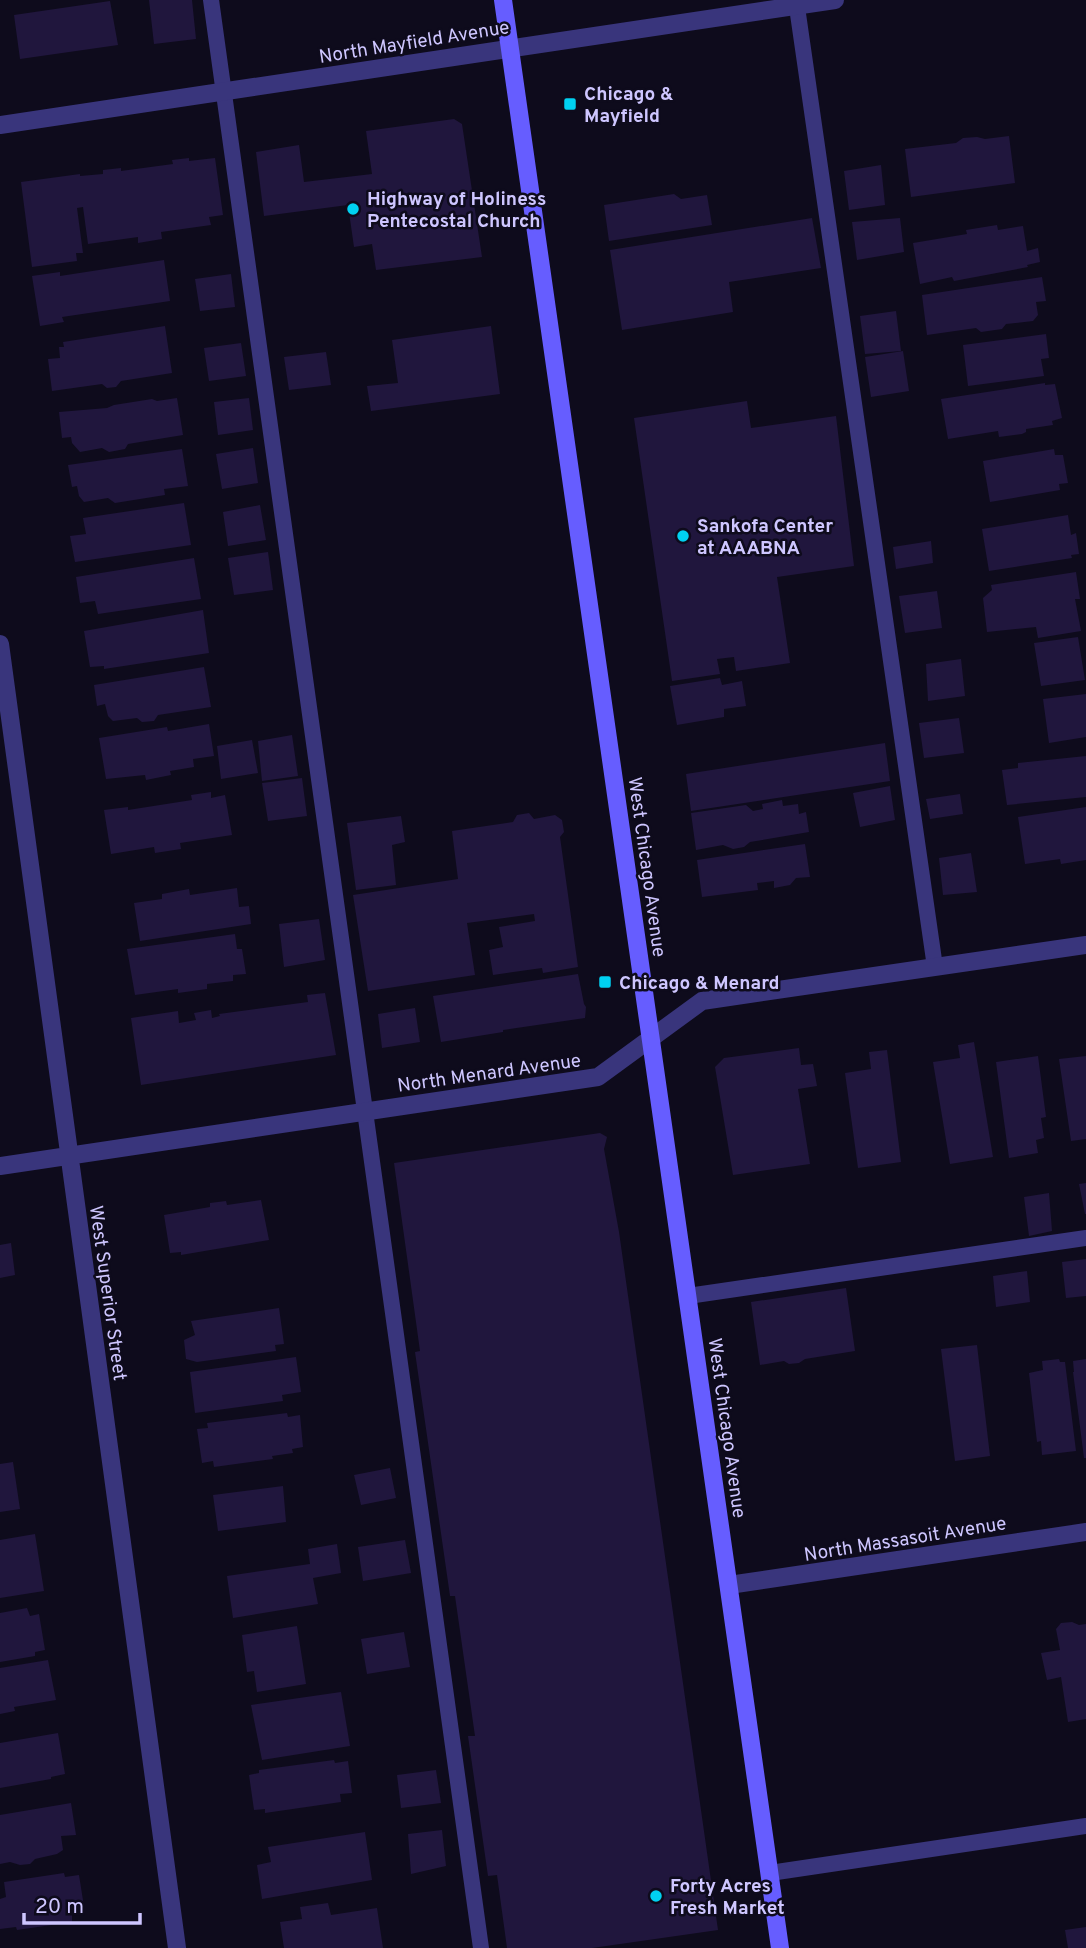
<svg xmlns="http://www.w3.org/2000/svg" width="1086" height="1948" viewBox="0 0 1086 1948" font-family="Overpass,sans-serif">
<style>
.building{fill:#20163d}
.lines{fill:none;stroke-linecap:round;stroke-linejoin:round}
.service{stroke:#39357c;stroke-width:16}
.minor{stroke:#39357c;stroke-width:18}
.secondary{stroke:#665dff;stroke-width:18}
.poi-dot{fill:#00d1f1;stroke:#0e0b1c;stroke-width:2.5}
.labels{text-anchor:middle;stroke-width:5;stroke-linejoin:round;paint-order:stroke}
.street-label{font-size:19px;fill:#cec6ff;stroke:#0e0b1c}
.poi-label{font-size:19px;font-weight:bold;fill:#cec6ff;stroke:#0e0b1c;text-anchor:start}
</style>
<rect width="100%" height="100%" fill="#0e0b1c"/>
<path class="building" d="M149,0H192L196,39L154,44Z
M110,1L118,45L20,59L14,15Z
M454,119L462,124L482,257L376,270L372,244L354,247L348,205L264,216L256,152L299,145L304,182L372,174L366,131Z
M1009,136L1015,183L911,197L905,149L956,143L963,138L977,137L985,139Z
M189,158V161L215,158L223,215L209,217L211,225L161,232L162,239L138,243V237L88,244L83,207L77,208L83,253H76L77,261L32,267L21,182L80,174V176L103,174V170L121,168V171L173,164L172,160Z
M881,165L885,205L849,210L844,171Z
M674,194L681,199L707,195L712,225L609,241L604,205Z
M812,218L821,268L729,282L733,312L622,330L610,250Z
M900,218L904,252L857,260L852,222Z
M997,225L998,230L1023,226L1027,251L1038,248L1040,262L1027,265L1028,267L954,281L952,277L920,284L913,243L967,234L966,230Z
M164,260L170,301L62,317L64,322L40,326L32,276L60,272V276Z
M231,274L235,307L200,311L195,279Z
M1042,277L1046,301L1036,302L1038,315L1033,321L1006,324L1002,329L981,332L976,328L927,335L922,295Z
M896,311L901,351L865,354L860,316Z
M165,326L172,373L121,381L116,387L107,388L102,384L52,391L48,359L60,358L59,347H64L63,342Z
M491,326L500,394L371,411L367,386L398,383L392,340Z
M1046,334L1049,358L1041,359L1044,376L968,386L963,345Z
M241,343L246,376L209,381L204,348Z
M903,351L909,391L871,397L865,357Z
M326,352L331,385L289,390L284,357Z
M1045,383V385L1055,384L1062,418L1052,421L1053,425L1026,429V432L1022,434L999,437L998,431L948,439L941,399Z
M177,398L183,435L128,444L125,449L109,452L102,448L80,452L72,443L71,437L62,438L59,412L107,408L114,405L152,399L157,401Z
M249,398L253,430L218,435L214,402Z
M747,401L751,428L836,416L854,566L777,577L790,663L736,671L734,657L717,659L720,674L672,681L634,418Z
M253,448L258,483L222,489L216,454Z
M182,449L188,486L164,489L165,495L115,503L108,498L84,502L79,496L77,486L72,487L68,465Z
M1054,449L1055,455H1063L1068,483L1059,484L1060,490L990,502L983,461Z
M184,503L191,545L75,562L70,536L86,534L83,518Z
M260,505L266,540L228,546L223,512Z
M1068,515L1071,535L1076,533L1079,554L1071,555L1072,558L989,571L982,529Z
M931,541L933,563L896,569L893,547Z
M268,552L273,590L234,595L228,558Z
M194,558L201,599L98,614L95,601L80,603L76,577Z
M1076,572L1080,599H1075L1081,631L1038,638L1036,627L987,632L983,598L992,590L991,585Z
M937,591L942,628L905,633L899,596Z
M203,610L209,653L104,669V666L90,667L84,631Z
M1078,637L1085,680L1041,686L1034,643Z
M961,659L965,696L928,701L926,664Z
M204,667L211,707L158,715L154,721L142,722L137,718L113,721L108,716L105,704L97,706L94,685Z
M720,678L722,685L742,681L746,706L724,709V717L677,725L670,686Z
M1086,694V737L1049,743L1043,699Z
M959,718L964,753L924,758L919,723Z
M209,724L214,756L193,759L194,767L170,771L171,775L146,780L145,775L106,779L99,738L167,727L168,731Z
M292,735L298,776L262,781L258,741Z
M252,740L258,773L221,779L217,746Z
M885,743L890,781L691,811L686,774Z
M1086,756V797L1007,805L1002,770L1018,768V763Z
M302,778L307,816L268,821L262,783Z
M890,786L895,820L860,827L853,793Z
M211,792V798L225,795L232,835L180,843L181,849L155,853L154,847L111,854L104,810L128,807V810L192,800L191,795Z
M960,794L963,814L930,819L926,799Z
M782,800L783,806L798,804L799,814L806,812L809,832L750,842L744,847L733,849L723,845L696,850L691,813L746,805L753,811L763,809L762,804Z
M1086,807V860L1061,864L1060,859L1025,864L1018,817Z
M529,813L534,819L555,815L562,820L564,832L560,837L578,967L543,973L542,968L493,975L489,950L503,947L499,927L535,921L534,914L467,923L475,975L368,991L353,895L458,879L452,831L513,822L517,815Z
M401,816L405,842L392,845L396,885L356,890L347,823Z
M805,844L810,877L796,878L790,885L774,888V881L757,883L758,890L702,897L697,860Z
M971,853L977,892L943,895L939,858Z
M237,888L239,907L249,906L251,924L140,941L134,903L162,899V894L189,889L190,895Z
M319,919L325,960L284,967L279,924Z
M235,934L237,949H242L246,974L233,975V981L207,984V989L178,993V989L135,995L127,949Z
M578,974L584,1004L586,1007L585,1018L503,1030V1032L441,1042L433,996Z
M325,993L336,1055L141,1085L131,1018L178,1011L179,1023L196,1020L194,1013L211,1010L212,1018L220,1016L219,1014L308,1002L307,995Z
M415,1008L420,1042L382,1048L378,1014Z
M974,1042L993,1157L950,1164L933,1062L960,1058L958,1045Z
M799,1048L801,1065L813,1064L817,1086L798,1089L810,1164L733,1175L715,1067L724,1058Z
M887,1050L901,1162L858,1168L845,1073L871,1069L869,1052Z
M1038,1056L1046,1117L1041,1118L1044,1138L1036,1140L1038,1153L1009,1158L996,1062Z
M1086,1056V1139L1071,1141L1059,1059Z
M600,1133L607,1137L604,1149L619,1232L718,1930L592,1948H507L497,1875L488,1876L468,1736H475L455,1596H450L415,1352L420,1351L394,1163Z
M1086,1183V1214H1085L1079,1184Z
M1049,1193L1052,1231L1029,1236L1024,1197Z
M261,1200L269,1240L181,1255V1252L170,1253L164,1215L210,1207V1203L226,1201L227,1205Z
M11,1243L15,1275L0,1278V1245Z
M1086,1259V1296L1066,1298L1062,1262Z
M1027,1271L1030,1302L996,1307L993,1276Z
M846,1288L855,1351L805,1359L799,1363L789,1364L784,1361L760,1365L751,1302Z
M279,1308L284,1344L275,1345L276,1351L197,1362L186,1359L184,1340L195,1335L191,1321Z
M977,1345L990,1456L955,1461L941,1349Z
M296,1357L301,1392L282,1395L283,1401L195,1413L190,1372Z
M1059,1359L1060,1362H1065L1076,1451L1042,1455L1041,1441L1037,1442L1029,1373L1043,1370L1042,1361Z
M1086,1359V1458H1084L1073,1372H1074L1073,1361Z
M287,1413L288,1417L300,1415L303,1447L292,1449L293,1453L272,1456L273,1459L214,1467L213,1461L202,1463L197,1429L208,1428L207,1423Z
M13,1462L20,1509L0,1512V1464Z
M390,1468L396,1498L361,1505L354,1475Z
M283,1486L286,1522L218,1531L213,1495Z
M35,1534L44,1591L0,1598V1540Z
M405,1540L411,1573L363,1581L358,1547Z
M337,1544L341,1573L313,1578L318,1604L233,1618L227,1576L310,1564L308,1549Z
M27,1608L30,1616L39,1614L45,1650L35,1652V1656L0,1662V1613Z
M1072,1622L1079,1625L1086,1624V1719L1068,1722L1061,1677L1047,1680L1041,1653L1060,1650L1056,1629L1061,1623Z
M297,1626L306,1684L257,1692L254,1671L247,1672L242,1635Z
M404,1632L410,1667L367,1674L361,1639Z
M48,1660L56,1700L14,1707L15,1711L0,1714V1668Z
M341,1692L350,1746L262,1760L251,1705Z
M58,1733L65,1774L51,1777V1779L0,1788V1743Z
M334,1760L335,1763L348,1761L352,1793L340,1794L341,1802L265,1813V1809L254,1810L249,1775L259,1773V1770Z
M436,1770L441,1803L401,1808L397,1775Z
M71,1803L76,1835L61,1836L63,1850L57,1854L35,1859L30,1864L20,1865L10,1862L0,1864V1815Z
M442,1830L446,1866L411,1874L408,1834Z
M365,1832L372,1880L262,1899L257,1865L271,1862L268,1847Z
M64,1873L65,1877L79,1875L85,1913L72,1915V1922L17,1930L16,1927L0,1929V1899L6,1897L4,1882Z
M328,1903L331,1915L377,1908L383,1948H284L280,1922L302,1919L300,1907Z
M1086,1927V1948H1068L1065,1930Z"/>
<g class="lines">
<path class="service" d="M211,0L481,1948
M796,0L935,967
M688,1296L1086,1238
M770,1873L1086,1826"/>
<path class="minor" d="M0,125L835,0
M0,644L177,1948
M0,1166L598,1077L702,1001L1086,945
M729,1585L1086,1532"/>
<path class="secondary" d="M503,0L780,1948"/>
</g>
<g class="poi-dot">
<rect x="563" y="97" width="14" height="14" rx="3.5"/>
<circle cx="353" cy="209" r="7"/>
<circle cx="683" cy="536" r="7"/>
<rect x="598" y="975" width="14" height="14" rx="3.5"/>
<circle cx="656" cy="1896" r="7"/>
</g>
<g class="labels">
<g class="street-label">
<text transform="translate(414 41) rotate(-9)" y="7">North Mayfield Avenue</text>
<text transform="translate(648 867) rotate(82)" y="7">West Chicago Avenue</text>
<text transform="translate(489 1072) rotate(-8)" y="7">North Menard Avenue</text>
<text transform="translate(109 1293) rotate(82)" y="7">West Superior Street</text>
<text transform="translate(728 1428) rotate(82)" y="7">West Chicago Avenue</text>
<text transform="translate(905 1538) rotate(-9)" y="7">North Massasoit Avenue</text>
</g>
<g class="poi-label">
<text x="584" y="100">Chicago &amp;<tspan x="584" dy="22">Mayfield</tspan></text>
<text x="367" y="205">Highway of Holiness<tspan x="367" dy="22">Pentecostal Church</tspan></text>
<text x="697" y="532">Sankofa Center<tspan x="697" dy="22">at AAABNA</tspan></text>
<text x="619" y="989">Chicago &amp; Menard</text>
<text x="670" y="1892">Forty Acres<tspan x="670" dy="22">Fresh Market</tspan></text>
</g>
</g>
<path d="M24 1913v10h116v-10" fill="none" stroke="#cec6ff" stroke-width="3.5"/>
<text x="35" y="1913" font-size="21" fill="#cec6ff" stroke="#0e0b1c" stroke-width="5" paint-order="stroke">20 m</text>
</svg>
